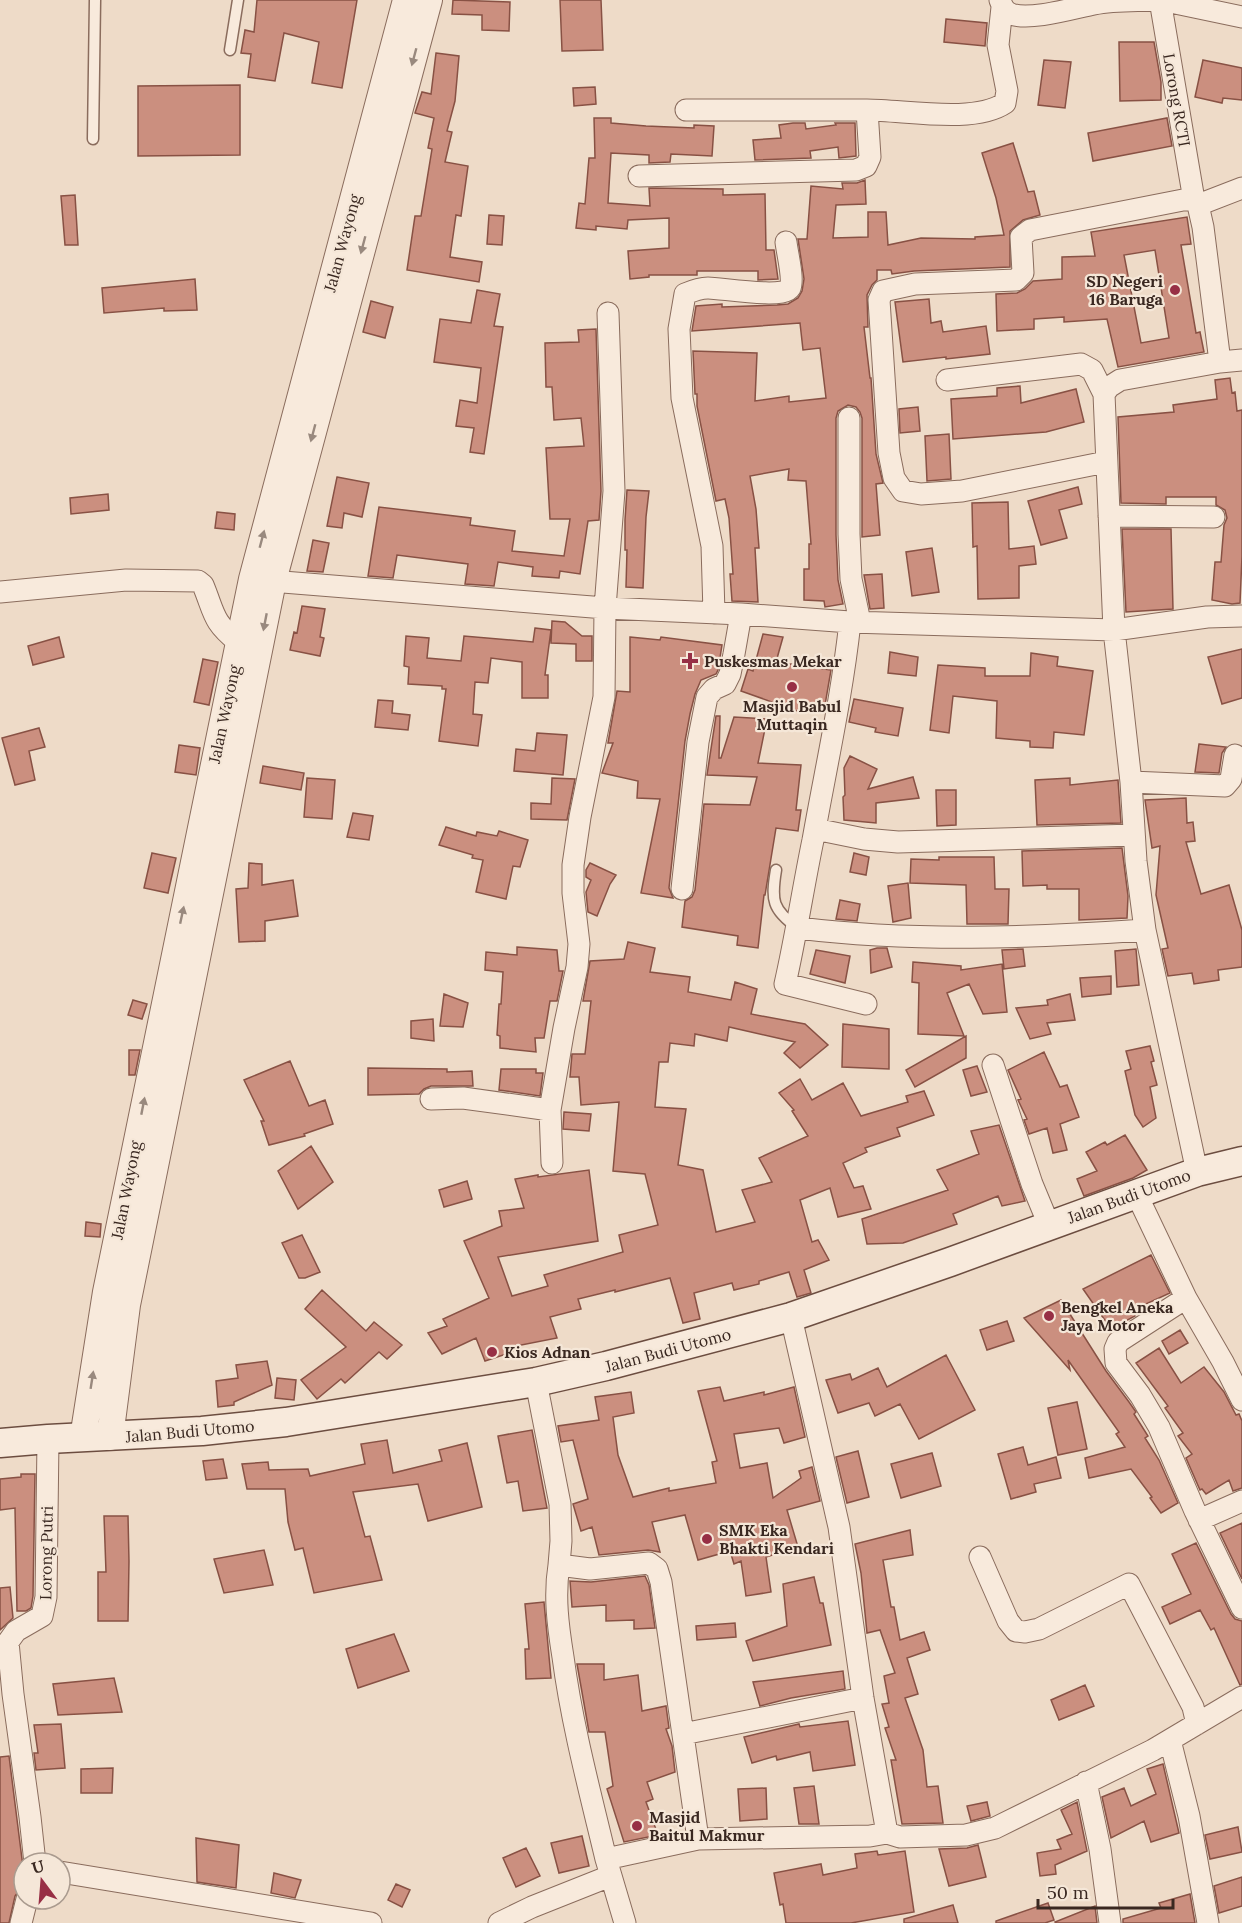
<svg xmlns="http://www.w3.org/2000/svg" width="1242" height="1923" viewBox="0 0 1242 1923" font-family="Lora,serif">
<style>
.building{fill:#cb8f7f;stroke:#885144;stroke-width:1.5;fill-rule:evenodd}
.lines{fill:none;stroke-linecap:round;stroke-linejoin:round}
.service-casing{stroke:#8a6c5d;stroke-width:13}
.minor-casing{stroke:#8a6c5d;stroke-width:23}
.tertiary-casing{stroke:#8a6c5d;stroke-width:28}
.secondary-casing{stroke:#6c4d40;stroke-width:31}
.service{stroke:#f8eadc;stroke-width:10}
.minor{stroke:#f8eadc;stroke-width:21}
.tertiary{stroke:#f8eadc;stroke-width:26}
.secondary{stroke:#f8eadc;stroke-width:28}
.oneway{fill:#99897e}
.poi-dot{fill:#972f45;stroke:#f5e7d8;stroke-width:2}
.labels{text-anchor:middle;stroke-width:4.5;stroke-linejoin:round;paint-order:stroke}
.street-label{font-size:16px;fill:#3a2821;stroke:#f5e7d8}
.poi-label{font-size:16px;font-weight:bold;fill:#3a2821;stroke:#f5e7d8;text-anchor:start}
</style>
<rect width="100%" height="100%" fill="#eedbc8"/>
<path class="building" d="M257,0H357L342,88L312,83L319,42L284,33L275,81L248,77L251,54L241,53L245,30L254,32Z
M453,0L510,2L509,31L482,30V15L452,14Z
M560,0H601L603,50L562,51Z
M946,19L987,23L985,46L944,42Z
M1119,42H1154L1161,82V100L1120,101Z
M436,53L459,56L455,101L447,131L452,132L445,162L468,166L461,216L456,215L450,257L482,262L479,282L407,270L415,216H421L432,149L428,148L434,118L415,113L422,92L431,94Z
M1044,60L1071,62L1065,108L1038,105Z
M1203,60L1242,68V100L1223,98L1222,103L1195,97Z
M240,85V155L138,156V86Z
M595,87L596,104L574,106L573,88Z
M594,118H611V123L646,126L694,128V125L714,126L712,156L671,154L670,162L649,163V155L611,153L608,203L650,206L649,188L723,189V195L765,194L766,250H774L778,279L758,280V271H697V275H649V277L630,279L628,251L669,248V218L628,220L627,229L596,226V230L576,228L579,203L585,204L589,158H595Z
M1167,118L1172,146L1093,161L1088,133Z
M793,123H805L806,129L836,125L835,123H855L856,156L839,158L838,147L810,151L811,158L755,160L753,140L781,138L779,125Z
M1013,143L1028,192L1034,191L1040,215L1023,220L1010,231V267L914,271L892,274L891,270H877V280L872,285L867,295L868,327H864L870,378H871L876,454L883,483L876,484L880,535L862,537V418L860,412L856,407L848,405L838,411L836,418V535L838,580L843,604L825,607L824,601L804,600V569H809V544H811L806,481L788,480L789,469L750,476L756,509L759,548H755L758,602L732,601L730,574H733L729,518L725,499L716,501L697,406V394H695L693,351L757,353L755,401L789,396V402L826,398L820,348L803,350L800,323L692,331L696,306L722,304V307L777,305L788,304L798,298L802,291L804,279L798,239H807L811,186L843,189L842,183H857L865,180L866,204L836,205L833,238L868,237V212H886L888,245L921,238L975,239V237L1004,235L996,198L982,153Z
M75,195L78,245H65L61,196Z
M489,215L504,216L502,245L487,244Z
M1187,217L1191,244L1181,245L1196,333L1200,332L1204,352L1118,367L1107,319L1064,322V317L1034,319V329L997,331L996,294L1017,293L1025,289L1033,281L1062,279V257L1095,256L1091,232ZM1155,250L1169,338L1141,343L1124,255Z
M195,279L197,310L164,311V308L104,313L102,288Z
M477,290L500,294L494,326L503,327L484,454L470,452L474,428L456,426L460,400L477,403L481,368L434,362L440,319L471,323Z
M929,299L931,323L941,321L943,332L986,326L990,354L946,359V357L903,362L895,302Z
M371,301L393,307L385,338L363,332Z
M596,329L601,491L599,520L588,521L580,574L560,571L559,578L532,576L533,567L498,562L494,586L465,584L468,564L397,555L393,578L368,576L379,507L471,518L470,525L515,531L512,551L564,556L570,519H550L546,448L584,446L581,418L554,420L552,387H546L545,343L579,342L578,330Z
M1230,378L1232,393L1235,392L1237,411L1242,410V556L1240,603L1232,604L1212,600L1215,562H1221L1224,525L1227,518L1225,510L1216,505V497H1166V504L1121,503L1118,417L1174,412L1173,405L1217,399L1215,380Z
M1020,386L1021,403L1076,389L1084,422L1046,432L953,439L951,399L997,396V388Z
M918,407L920,431L900,433L899,409Z
M949,434L951,479L927,481L925,436Z
M337,477L369,483L362,517L344,513L342,528L327,526Z
M1078,487L1082,504L1059,510L1067,538L1041,545L1028,501Z
M627,490L649,491L646,517L643,588L626,587L627,550H625V520Z
M108,494L109,510L71,514L70,498Z
M1008,502L1009,549L1034,546L1036,564L1019,566V598L978,599L977,546L973,547L972,503Z
M217,512L235,514L234,530L215,528Z
M1122,529H1171L1173,609L1126,612Z
M313,540L329,543L323,572L307,571Z
M932,548L939,592L912,596L906,552Z
M882,574L884,608L870,609L864,575Z
M302,606L325,609L320,637L324,638L320,656L290,650L294,632L297,633Z
M552,621L565,622L582,636H592V661H576V644L551,643Z
M535,628L551,630L545,675H548V698H522V662L491,658L488,683L475,682L473,714L482,715L478,746L439,741L446,689H442V686L408,684L409,667L404,666L406,636L429,638L427,658L461,661L464,636L533,642Z
M763,634L783,637L776,662L831,670L825,705L805,703L803,713L741,691L748,669L753,671Z
M59,637L64,657L33,665L28,646Z
M630,637L660,640L661,637L722,645L718,670L716,674L701,680L695,694L690,714L685,741L669,888L673,898L641,893L660,799L637,798L638,781L602,773L613,743H608L617,691L630,692Z
M1242,649V698L1222,704L1208,657Z
M890,652L918,657L916,676L888,673Z
M1031,653L1058,657L1057,666L1093,671L1084,735L1054,732L1053,748L1030,747V741L996,738L997,701L953,696L949,733L930,730L938,665L985,668V676H1030Z
M203,659L218,662L209,705L194,702Z
M854,699L903,708L898,736L875,732L876,728L849,722Z
M378,700L393,701L392,713L410,715L408,730L375,727Z
M716,716H720L719,758H721L734,717L767,719L758,763L801,765L796,810H801L798,831L776,828L765,895H764L758,948L737,945L738,936L682,927L685,901L692,897L695,890L704,804L750,805L757,777L707,775Z
M39,728L45,747L29,751L35,780L15,785L2,738Z
M537,733L567,735L563,775L514,771L516,749L535,751Z
M1199,744L1226,747L1222,753L1219,773L1195,772Z
M179,745L200,748L196,775L175,772Z
M850,756L877,769L868,789L913,777L919,798L876,803V823L844,820L843,797L845,795L844,768Z
M263,766L304,773L301,790L260,783Z
M307,778L335,780L332,819L304,817Z
M552,778L575,779L567,820L531,819V803L551,804Z
M1070,778V785L1118,780L1121,823L1037,825L1035,780Z
M936,790H956V825L937,826Z
M1186,798L1187,823L1193,822L1195,841L1186,842L1201,894L1229,885L1242,930V967L1218,970L1219,980L1194,984L1192,973L1168,976L1162,949L1168,948L1156,895L1160,846L1152,848L1145,800Z
M353,813L373,816L369,840L347,837Z
M446,827L476,836L477,832L497,836L499,831L528,840L520,867L513,866L506,899L476,892L483,860L472,858L473,855L439,845Z
M1122,848L1128,896L1127,918L1079,920V889H1047V885L1023,886L1022,851Z
M152,853L176,858L168,893L144,888Z
M854,853L869,857L866,875L850,872Z
M939,857H994L995,889H1009L1008,924H967L966,885L910,883L911,859L939,860Z
M249,863L262,864V885L293,880L298,916L265,921V941L239,942L236,889L248,888Z
M590,863L616,875L610,884L597,916L588,912L586,892L591,880L586,877V870Z
M908,883L911,918L893,922L888,886Z
M840,900L860,904L857,921L836,919Z
M628,942L655,948L650,972L690,977L688,992L731,1000L735,982L757,989L751,1014L805,1024L828,1045L800,1068L784,1053L795,1042L729,1027L727,1041L695,1034L694,1046L670,1043L668,1062H659L655,1107L686,1109L678,1165L703,1170L716,1232L755,1222L742,1190L772,1182L759,1158L808,1136L792,1111L794,1110L779,1093L800,1079L812,1100L843,1083L861,1116L908,1102L906,1096L924,1091L934,1115L897,1128L900,1136L865,1148L867,1152L843,1163L854,1188L863,1186L871,1209L838,1217L830,1188L800,1200L812,1242L818,1240L829,1260L804,1270L811,1293L797,1297L789,1272L759,1281V1284L734,1290L732,1283L694,1293L700,1319L683,1323L670,1278L615,1292V1290L578,1299L581,1309L550,1317L557,1338L516,1346L518,1350L485,1361L476,1338L442,1354L428,1333L447,1326L443,1319L489,1298L464,1241L502,1226L499,1211L524,1208L515,1179L538,1175V1177L589,1170L598,1241L498,1257L512,1296L548,1286L544,1275L623,1252L619,1235L658,1225L645,1174L613,1171L619,1102L581,1105L579,1077H570L572,1054H585L591,1001H583L590,961L624,959Z
M517,947L557,950L559,971H563L557,1001H550L544,1038H535L536,1052L500,1048V1036L497,1035L499,1004H501L503,972L485,970L486,952L517,955Z
M877,948H887L892,967L871,973L870,950Z
M1023,949L1025,966L1004,969L1002,950Z
M1136,949L1139,985L1117,987L1115,951Z
M816,950L850,956L845,983L810,974Z
M913,962L961,966V970L1002,964L1007,1012L983,1014L969,984L947,993L964,1036L918,1034L919,983L912,982Z
M1111,976V994L1082,997L1080,978Z
M444,994L468,1003L463,1027L440,1026Z
M1070,994L1075,1020L1047,1023L1051,1034L1030,1039L1016,1008L1048,1005L1047,1000Z
M133,1000L147,1004L142,1019L128,1015Z
M433,1019L434,1041L411,1038V1021Z
M843,1024L889,1029V1069L842,1067Z
M966,1036V1058L915,1087L906,1070Z
M1150,1046L1154,1061L1151,1062L1157,1085L1150,1087L1156,1118L1143,1127L1135,1115L1125,1071L1131,1069L1126,1051Z
M129,1050H140L135,1075H129Z
M1044,1052L1060,1087L1067,1085L1079,1117L1060,1124L1067,1150L1053,1153L1047,1128L1029,1134L1024,1120L1027,1119L1018,1100L1021,1099L1008,1070Z
M290,1061L309,1106L325,1100L333,1124L304,1134L305,1136L269,1145L261,1121H264L244,1080Z
M977,1066L987,1092L971,1096L963,1070Z
M368,1068L447,1069V1072L472,1071L473,1086H431L424,1089L419,1094L368,1095Z
M501,1069H536V1073H543L540,1096L499,1090Z
M564,1112L591,1114L589,1131L563,1129Z
M999,1125L1025,1201L1002,1206L998,1196L953,1214L957,1224L903,1243L867,1244L862,1219L948,1190L937,1170L979,1154L971,1131Z
M1125,1135L1147,1170L1133,1178L1084,1196L1077,1179L1097,1171L1086,1152L1105,1142L1107,1145Z
M311,1146L333,1182L298,1209L278,1171Z
M467,1181L472,1199L444,1207L439,1190Z
M86,1222L101,1224L100,1237L85,1236Z
M302,1235L320,1272L305,1278H299L282,1243Z
M1151,1255L1170,1293L1133,1310L1135,1316L1111,1329L1083,1289Z
M322,1290L366,1331L374,1322L402,1345L387,1359L379,1352L345,1383L341,1379L317,1399L301,1380L346,1347L305,1309Z
M1061,1300L1106,1371L1129,1402L1136,1412L1134,1414L1148,1436L1145,1438L1159,1460L1178,1503L1161,1513L1150,1498L1152,1497L1131,1469L1089,1478L1085,1458L1125,1447L1116,1434L1119,1432L1068,1360L1070,1370L1024,1318Z
M1007,1321L1014,1341L987,1350L980,1330Z
M1180,1330L1188,1343L1169,1354L1162,1341Z
M1159,1348L1181,1383L1204,1367L1224,1392L1236,1415L1239,1414L1242,1421V1488L1233,1491L1229,1480L1206,1494L1202,1489L1200,1490L1186,1458L1192,1454L1178,1436L1183,1433L1165,1408L1168,1406L1136,1363Z
M946,1355L975,1410L919,1439L900,1404L875,1416L869,1403L838,1413L826,1380L850,1374L852,1380L878,1368L887,1387Z
M267,1361L272,1385L234,1402V1405L218,1407L216,1381L238,1378L236,1365Z
M277,1378L296,1380L294,1400L275,1398Z
M720,1387L724,1401L764,1392V1395L794,1387L805,1437L784,1443L779,1428L734,1434L740,1468L767,1463L773,1498L801,1478L799,1471L812,1467L820,1501L787,1510L798,1547L766,1557L771,1592L746,1596L741,1561L734,1564L730,1551L698,1560L685,1515L652,1522L660,1552L648,1550L599,1555L592,1527L581,1531L573,1504L588,1499L573,1440L561,1442L558,1426L599,1420L595,1397L631,1392L634,1413L613,1417L618,1455L633,1497L669,1488V1491L716,1483L712,1462L717,1461L698,1391Z
M1077,1402L1087,1449L1058,1455L1048,1408Z
M532,1430L547,1508L523,1511L518,1481L507,1483L498,1436Z
M387,1440L393,1473L442,1461L439,1450L467,1443L482,1507L428,1521L418,1484L353,1492L365,1537L370,1536L382,1580L314,1593L303,1548L295,1550L288,1522L285,1489H247L242,1464L268,1462L269,1470L308,1469L310,1476L365,1464L361,1444Z
M1023,1447L1028,1465L1056,1457L1061,1478L1034,1484L1036,1492L1011,1499L998,1454Z
M858,1451L869,1497L847,1503L836,1457Z
M932,1453L941,1486L901,1498L891,1464Z
M223,1459L227,1478L206,1480L203,1461Z
M21,1474H35L33,1596L31,1608L26,1611H17L15,1508L0,1510V1479L21,1477Z
M104,1516H128L129,1561L128,1621H98V1572H106Z
M1242,1523V1579L1220,1533Z
M910,1530L913,1555L883,1560L891,1607H894L900,1640L924,1632L930,1650L907,1658L918,1694L905,1698L923,1750L927,1787L938,1786L943,1823L902,1824L891,1760H896L885,1728L889,1727L882,1704L889,1703L884,1676L895,1673L880,1630L867,1633L861,1573L855,1544Z
M1196,1543L1231,1614L1235,1619L1242,1621V1684L1240,1685L1214,1628L1211,1630L1200,1610L1170,1624L1162,1607L1191,1594L1172,1554Z
M264,1550L273,1585L224,1593L214,1559Z
M645,1576L649,1585L655,1628L634,1629V1620L606,1621V1605L572,1607L570,1581L591,1582Z
M814,1577L820,1603H823L831,1645L753,1661L746,1641L787,1626L783,1584Z
M10,1587L13,1618L0,1630V1588Z
M544,1602L551,1678L526,1679L525,1649H529L525,1604Z
M735,1623L736,1637L697,1640L696,1626Z
M394,1634L409,1671L358,1688L346,1649Z
M577,1664H604V1680L638,1675L642,1711L666,1706L669,1728L666,1729L672,1746L675,1772L647,1782L653,1799L646,1802L658,1835L624,1842L607,1789L613,1786L605,1732H589Z
M843,1671L845,1689L791,1698L760,1706L753,1682Z
M114,1678L122,1712L58,1715L53,1684Z
M1085,1685L1094,1706L1059,1720L1051,1700Z
M848,1721L855,1765L813,1771L810,1752L777,1760L776,1756L752,1763L744,1737L799,1724L800,1727Z
M61,1724L65,1768L36,1770L34,1753H38L34,1725Z
M9,1756L24,1875L21,1888L15,1896L9,1923H0V1757Z
M1163,1764L1179,1833L1151,1842L1144,1821L1111,1838L1102,1797L1124,1788L1131,1806L1156,1794L1147,1769Z
M113,1768L112,1793H81V1769Z
M814,1786L819,1824H799L794,1788Z
M766,1788L767,1819L740,1821L738,1789Z
M987,1802L990,1816L971,1821L967,1806Z
M1077,1802L1087,1851L1055,1865L1056,1874L1040,1876L1037,1853L1061,1849L1057,1840L1072,1834L1061,1810Z
M1238,1827L1242,1852L1210,1859L1205,1835Z
M582,1836L589,1866L559,1873L551,1843Z
M196,1838L239,1845L236,1888L197,1882Z
M978,1845L986,1877L949,1886L939,1849L967,1848Z
M526,1848L540,1876L516,1887L503,1858Z
M877,1851L878,1855L905,1851L914,1912L851,1923H786L783,1904L780,1905L774,1873L821,1864L823,1875L857,1868L855,1854Z
M274,1873L301,1880L295,1898L271,1893Z
M1242,1877V1906L1219,1913L1214,1886Z
M396,1884L410,1890L402,1907L388,1900Z
M1190,1894L1195,1923H1123V1919L1161,1908L1159,1903Z
M1048,1903L1054,1920L1045,1923H996V1921Z
M953,1905L958,1923H904V1919Z
M1095,1906L1097,1923H1056L1055,1922Z"/>
<g class="lines">
<g class="service-casing">
<path id="service" d="M230,50L238,0
M93,139L95,0
M776,870C771,900 772,910 798,928"/>
</g>
<g class="minor-casing">
<path id="minor" d="M1000,0C1002,6 1004,11 1011,14C1030,21 1074,8 1094,4C1114,0 1135,1 1155,0
M1160,0L1194,200
M1161,0L1242,17
M686,110H867
M639,176L856,170L866,166L870,157L867,110C905,110 974,124 1005,103L1007,91L998,45L1002,7
M1198,205L1242,188
M1220,362L1242,360
M947,380L1081,364L1092,370L1104,394
M849,418V534L851,579L860,622
M1106,462L962,491L921,494L903,491L894,478L889,453L879,300L883,291L915,284L1016,280L1023,273L1021,237L1030,230L1183,200H1194L1198,205L1203,227L1220,362L1120,380L1109,387L1104,394L1114,630L1131,782L1136,861L1145,930L1197,1172
M1109,516L1214,517
M258,580L605,608L741,614L850,622L1114,630L1207,617L1242,616
M0,592L126,580L198,581L203,585C215,614 212,621 238,642
M714,613L712,546L682,398L679,329L685,294C692,291 700,288 708,288C721,288 784,299 790,288C794,279 787,252 786,242
M850,622C842,696 826,767 813,840C803,888 796,936 785,984L866,1004
M1131,782L1225,786L1231,779L1235,755
M815,829L864,839L898,842L1134,835
M682,889L698,742L707,697L714,689L725,684L730,674L734,654L741,614
M798,928C912,942 1030,938 1145,930
M993,1065L1032,1184L1049,1225
M431,1099L463,1098L550,1110
M552,1163L550,1110L564,1028L577,967L579,944L573,893V865L580,817L604,697L605,608L614,491L608,313
M1136,1193L1186,1298L1223,1362L1242,1400
M1186,1298L1118,1342L1115,1349L1116,1363L1140,1395L1159,1427L1195,1511L1242,1608
M791,1317L839,1527L863,1698L887,1833
M536,1382L560,1504L561,1541L559,1565L590,1569L649,1563L657,1569L661,1582L698,1839L606,1859L625,1923
M1199,1520L1242,1501
M980,1557L1008,1621L1016,1631L1025,1632L1039,1629L1129,1584L1193,1707L1197,1724
M559,1565C554,1596 558,1626 563,1657C572,1725 590,1792 606,1859
M683,1734L863,1698
M1170,1740L1189,1816L1208,1923
M1086,1782L1100,1849L1110,1923
M698,1839L870,1836L887,1833L900,1837L966,1835L995,1828L1153,1750L1242,1697
M35,1863L30,1817L13,1694L8,1642L16,1631L42,1616L46,1597L48,1439
M60,1872L371,1923
M21,1923L27,1899
M499,1923L532,1907L610,1876"/>
</g>
<g class="tertiary-casing">
<path id="tertiary" d="M110,1437L127,1305L273,581L429,0
M83,1438L106,1292L252,579L406,0"/>
</g>
<g class="secondary-casing">
<path id="secondary" d="M0,1443L48,1439L202,1431L286,1422L536,1382L606,1366L791,1317L950,1262L1197,1172L1242,1161"/>
</g>
<use href="#service" class="service"/>
<use href="#minor" class="minor"/>
<use href="#tertiary" class="tertiary"/>
<use href="#secondary" class="secondary"/>
</g>
<defs><path id="oneway-solid" d="M-6-.8H1V-3.2L6.5 0L1 3.2V.8H-6Z" transform="scale(1.5)"/></defs>
<g class="oneway">
<use href="#oneway-solid" transform="translate(414 57) rotate(105)"/>
<use href="#oneway-solid" transform="translate(363 245) rotate(105)"/>
<use href="#oneway-solid" transform="translate(313 433) rotate(105)"/>
<use href="#oneway-solid" transform="translate(262 539) rotate(-75)"/>
<use href="#oneway-solid" transform="translate(265 622) rotate(101)"/>
<use href="#oneway-solid" transform="translate(182 915) rotate(-78)"/>
<use href="#oneway-solid" transform="translate(143 1106) rotate(-79)"/>
<use href="#oneway-solid" transform="translate(92 1380) rotate(-81)"/>
</g>
<g class="poi-dot">
<circle cx="1175" cy="290" r="6"/>
<path d="M687 652h6v6h6v6h-6v6h-6v-6h-6v-6h6z"/>
<circle cx="792" cy="687" r="6"/>
<circle cx="1049" cy="1316" r="6"/>
<circle cx="492" cy="1352" r="6"/>
<circle cx="707" cy="1539" r="6"/>
<circle cx="637" cy="1826" r="6"/>
</g>
<g class="labels">
<g class="street-label">
<text transform="translate(1177 100) rotate(80)" y="6">Lorong RCTI</text>
<text transform="translate(342 243) rotate(-75)" y="6">Jalan Wayong</text>
<text transform="translate(224 714) rotate(-78)" y="6">Jalan Wayong</text>
<text transform="translate(126 1190) rotate(-79)" y="6">Jalan Wayong</text>
<text transform="translate(1129 1196) rotate(-20)" y="6">Jalan Budi Utomo</text>
<text transform="translate(668 1350) rotate(-15)" y="6">Jalan Budi Utomo</text>
<text transform="translate(190 1431) rotate(-5)" y="6">Jalan Budi Utomo</text>
<text transform="translate(46 1553) rotate(-89)" y="6">Lorong Putri</text>
</g>
<g class="poi-label">
<text x="1163" y="287" text-anchor="end">SD Negeri<tspan x="1163" dy="18">16 Baruga</tspan></text>
<text x="704" y="667">Puskesmas Mekar</text>
<text x="792" y="712" text-anchor="middle">Masjid Babul<tspan x="792" dy="18">Muttaqin</tspan></text>
<text x="1061" y="1313">Bengkel Aneka<tspan x="1061" dy="18">Jaya Motor</tspan></text>
<text x="504" y="1358">Kios Adnan</text>
<text x="719" y="1536">SMK Eka<tspan x="719" dy="18">Bhakti Kendari</tspan></text>
<text x="649" y="1823">Masjid<tspan x="649" dy="18">Baitul Makmur</tspan></text>
</g>
</g>
<g transform="translate(42 1881) rotate(344)"><circle r="28" fill="#f5e7d8" stroke="#aa9b8f" stroke-width="1.5"/>
<path d="M0-4.5L10 22L0 15L-10 22Z" fill="#972f45"/>
<text y="-9" font-size="16" font-weight="bold" text-anchor="middle" fill="#3a2821">U</text>
</g>
<path d="M1038 1899v9h135v-9" fill="none" stroke="#3a2821" stroke-width="3"/>
<text x="1047" y="1899" font-size="18" fill="#3a2821" stroke="#f5e7d8" stroke-width="4.5" paint-order="stroke">50 m</text>
</svg>
